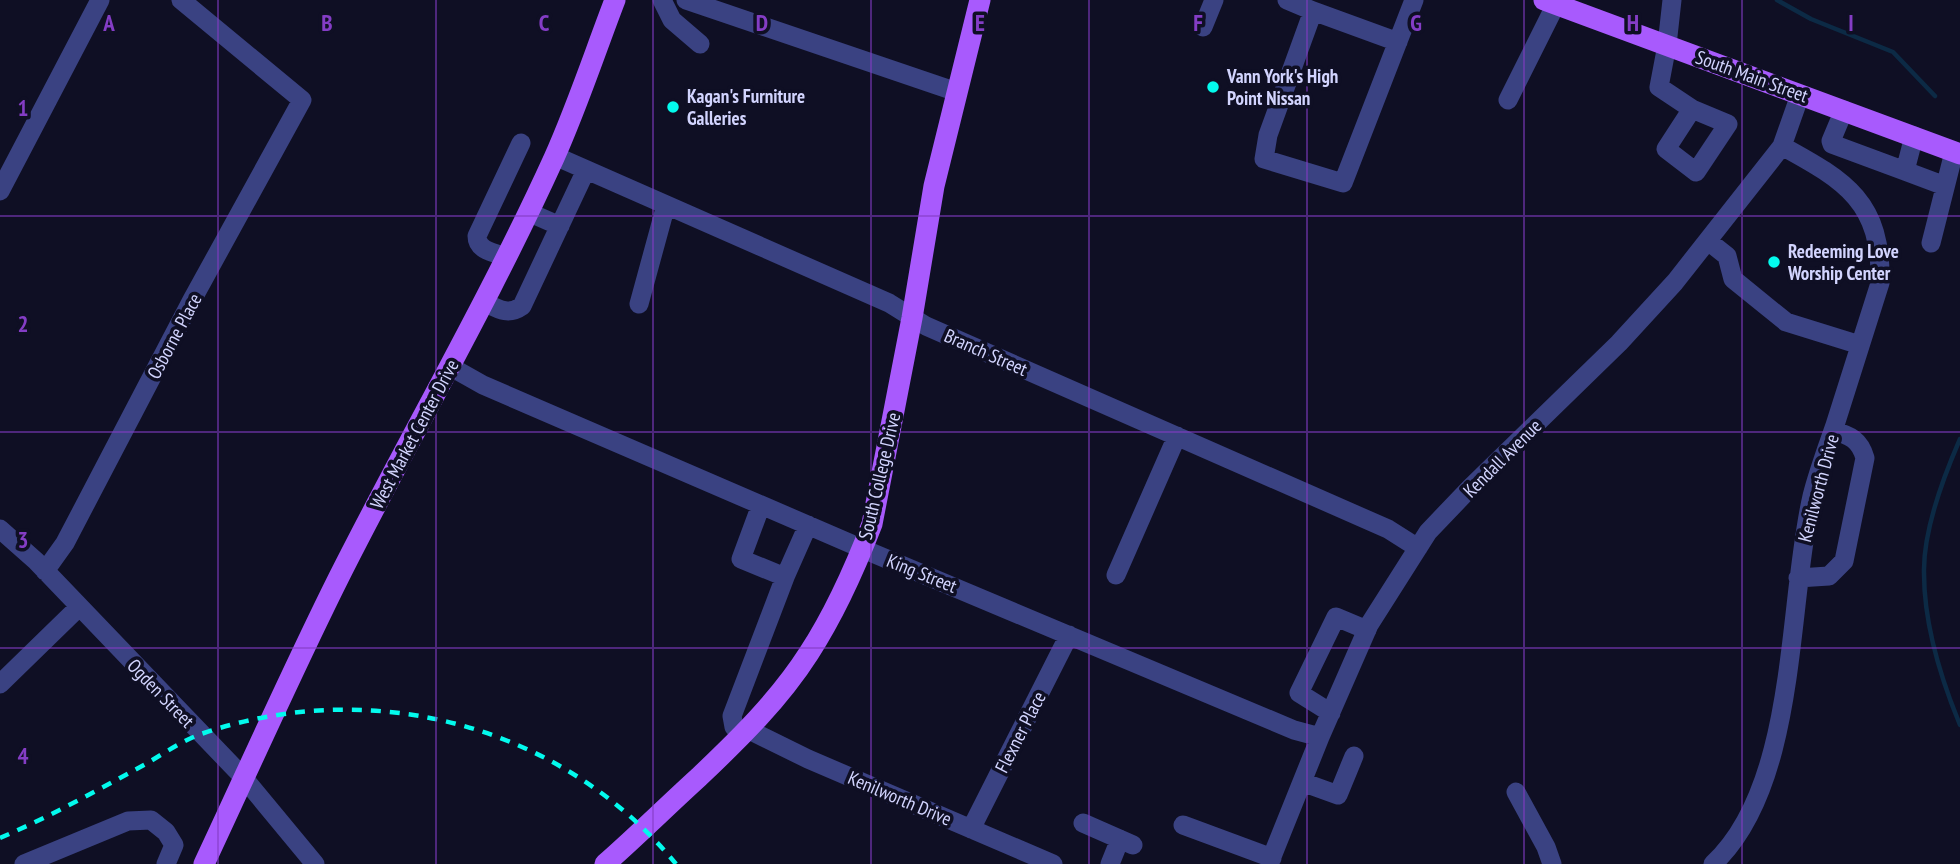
<svg xmlns="http://www.w3.org/2000/svg" width="1960" height="864" viewBox="0 0 1960 864" font-family="'PT Sans Narrow',sans-serif">
<style>
.lines{fill:none;stroke-linecap:round;stroke-linejoin:round}
.stream{stroke:#0c2a45;stroke-width:4.5}
.minor{stroke:#3a4282;stroke-width:19}
.major{stroke:#a85afd;stroke-width:21}
.rail{stroke:#03faed;stroke-width:4.5;stroke-dasharray:10 9;stroke-linecap:butt}
.grid{fill:none;stroke:#843dc5;stroke-width:2;stroke-opacity:0.55}
.poi-dot{fill:#03faed;stroke:#0f0f24;stroke-width:2.5}
.labels{text-anchor:middle;stroke-width:7;stroke-linejoin:round;paint-order:stroke}
.poi-label{font-size:19px;font-weight:bold;fill:#d2d4fe;stroke:#0f0f24;text-anchor:start}
.street-label{font-size:19px;fill:#d2d4fe;stroke:#0f0f24}
.grid-label{font-size:23px;text-anchor:middle;font-weight:bold;fill:#843dc5;stroke:#0f0f24;stroke-width:7;stroke-linejoin:round;paint-order:stroke}
</style>
<rect width="100%" height="100%" fill="#0f0f24"/>
<g class="lines">
<path class="stream" d="M1777,0L1811,19L1893,52L1935,96
M1960,439C1943,478 1923,530 1924,573C1924,624 1941,679 1960,725"/>
<path class="minor" d="M662,0L672,20L700,44
M686,0L957,92
M1287,0L1313,11L1268,135L1264,159L1343,183L1414,0
M1672,0L1667,45L1659,87L1692,109L1728,124L1696,172L1666,149L1692,109
M1313,11L1398,42
M1203,27L1214,0
M1508,100L1556,4
M1844,110L1831,141L1832,144L1905,171L1914,136
M555,156L889,303L926,326L1388,529L1418,548
M1905,171L1945,186
M0,191L100,0
M528,212L560,226
M1708,241L1727,256L1733,279L1786,322L1860,345
M1931,243L1954,152
M507,257C495,253 477,251 477,236L521,143
M484,302C498,309 508,316 522,306L586,170
M639,304L666,205
M451,367L483,385L863,549L1294,730L1320,737
M761,505L741,559L785,577L808,525
M0,529L36,561L243,777L315,864
M45,571L65,543L192,300L302,100L181,0
M1116,575L1177,436
M1798,578L1829,576L1844,561L1865,458C1860,440 1850,435 1833,431
M0,684L79,607
M1331,713L1299,693L1336,617L1367,630
M749,730L808,759L1053,864
M742,736L734,727L732,716L785,577
M1302,782L1338,795L1354,756
M1516,792L1546,847L1552,864
M1083,823L1133,845
M1183,825L1272,858
M971,829L1069,635
M24,864L128,821L151,820L166,832L174,845L166,864
M1110,864L1120,839
M1269,864L1320,737L1369,625L1428,532L1470,488L1619,343L1675,282L1782,146L1800,95
M1713,864C1798,785 1787,605 1812,496C1818,472 1827,448 1835,425C1850,378 1865,330 1880,283C1882,202 1846,181 1782,146"/>
<path class="major" d="M1544,0L1960,154
M204,864C249,768 292,671 339,577C410,436 489,301 554,158C577,107 595,52 615,0
M605,864C637,836 667,806 699,777C739,739 779,700 809,653C835,613 855,568 872,524L912,318L934,186L980,0"/>
<path class="rail" d="M0,838C49,817 96,791 142,766C162,755 182,740 204,733C372,676 562,725 676,864"/>
</g>
<path class="grid" d="M218,0V864M436,0V864M653,0V864M871,0V864M1089,0V864M1307,0V864M1524,0V864M1742,0V864M0,216H1960M0,432H1960M0,648H1960"/>
<g class="poi-dot">
<circle cx="1213" cy="87" r="7"/>
<circle cx="673" cy="107" r="7"/>
<circle cx="1774" cy="262" r="7"/>
</g>
<g class="labels">
<g class="poi-label">
<text x="1227" y="83">Vann York's High<tspan x="1227" dy="22">Point Nissan</tspan></text>
<text x="687" y="103">Kagan's Furniture<tspan x="687" dy="22">Galleries</tspan></text>
<text x="1788" y="258">Redeeming Love<tspan x="1788" dy="22">Worship Center</tspan></text>
</g>
<g class="street-label">
<text transform="translate(1752 76) rotate(20)" y="7">South Main Street</text>
<text transform="translate(174 336) rotate(-62)" y="7">Osborne Place</text>
<text transform="translate(986 352) rotate(24)" y="7">Branch Street</text>
<text transform="translate(414 434) rotate(-62)" y="7">West Market Center Drive</text>
<text transform="translate(1502 458) rotate(-45)" y="7">Kendall Avenue</text>
<text transform="translate(879 476) rotate(-77)" y="7">South College Drive</text>
<text transform="translate(1818 488) rotate(-75)" y="7">Kenilworth Drive</text>
<text transform="translate(922 573) rotate(22)" y="7">King Street</text>
<text transform="translate(161 693) rotate(46)" y="7">Ogden Street</text>
<text transform="translate(1020 732) rotate(-63)" y="7">Flexner Place</text>
<text transform="translate(900 798) rotate(23)" y="7">Kenilworth Drive</text>
</g>
</g>
<g class="grid-label">
<text x="109" y="31">A</text>
<text x="327" y="31">B</text>
<text x="544" y="31">C</text>
<text x="762" y="31">D</text>
<text x="980" y="31">E</text>
<text x="1198" y="31">F</text>
<text x="1416" y="31">G</text>
<text x="1633" y="31">H</text>
<text x="1851" y="31">I</text>
<text x="23" y="116">1</text>
<text x="23" y="332">2</text>
<text x="23" y="548">3</text>
<text x="23" y="764">4</text>
</g>
</svg>
